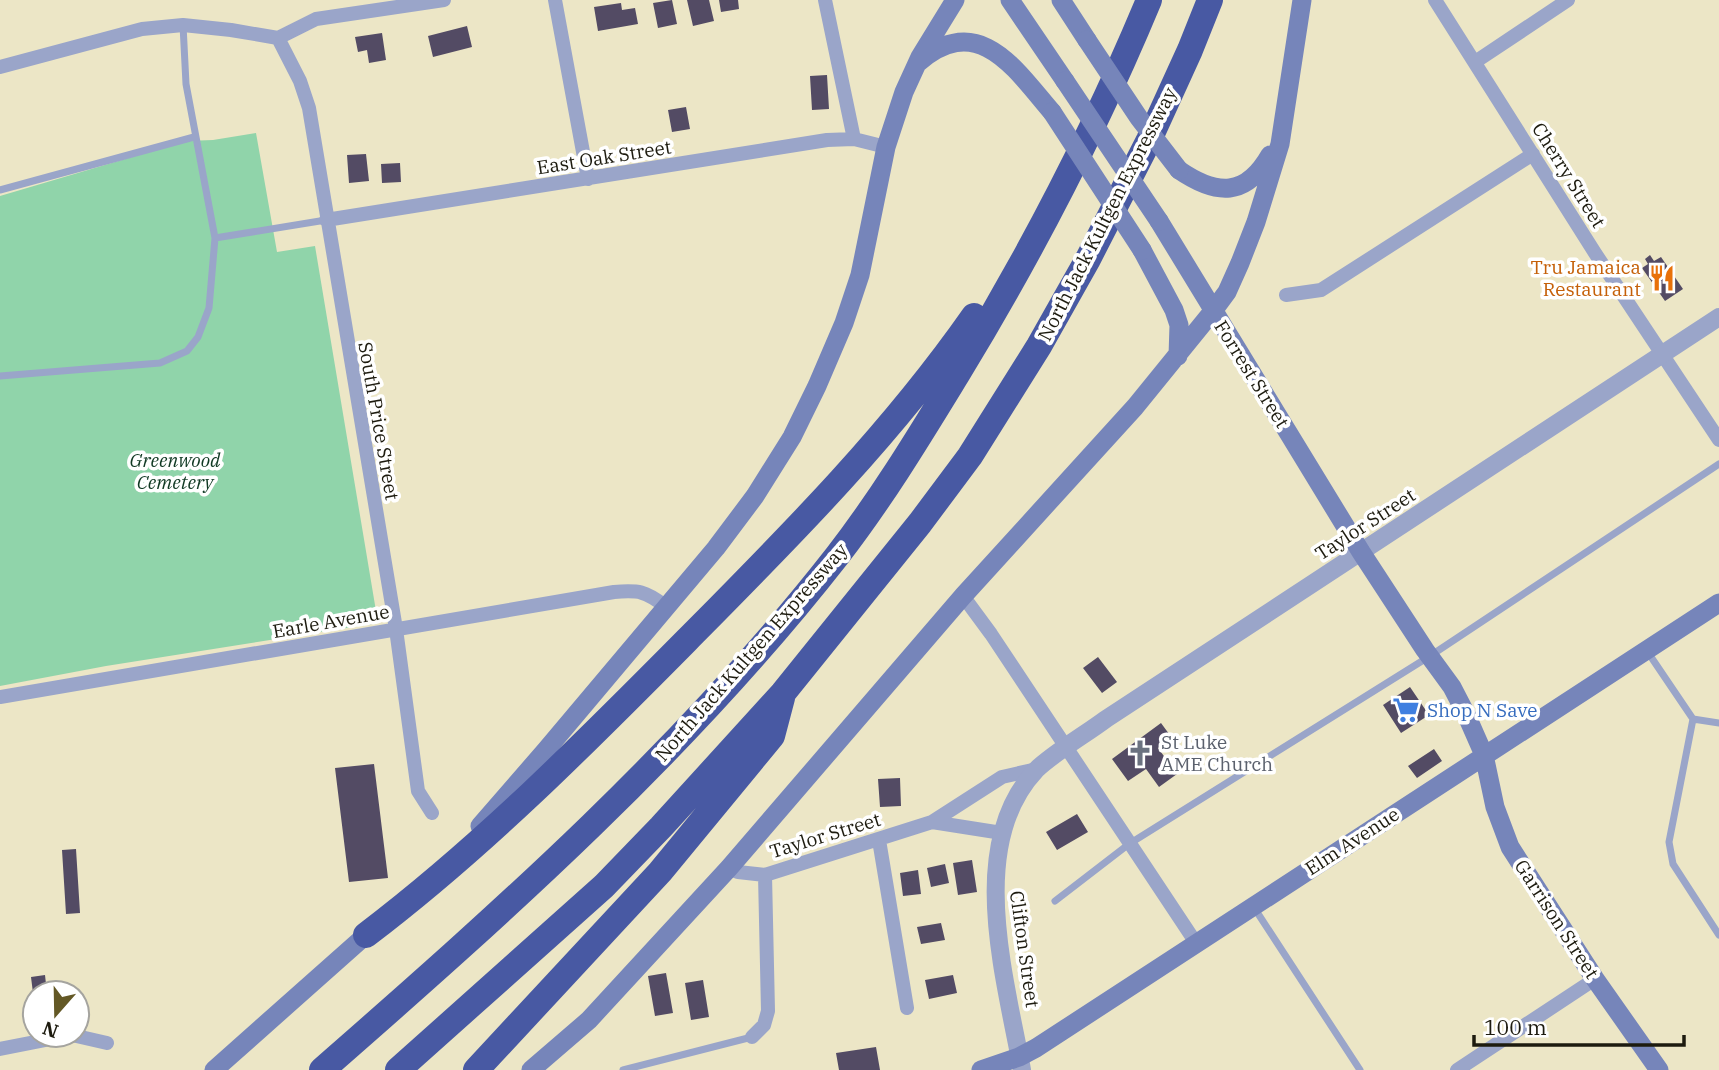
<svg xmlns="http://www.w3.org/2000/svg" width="1719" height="1070" viewBox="0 0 1719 1070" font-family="'IBM Plex Serif',serif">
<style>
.green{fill:#90d4aa}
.building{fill:#534b64}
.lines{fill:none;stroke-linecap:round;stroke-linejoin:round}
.service{stroke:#9aa5c9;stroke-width:7}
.minor{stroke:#9aa5c9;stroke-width:14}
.tertiary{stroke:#9aa5c9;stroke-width:18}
.secondary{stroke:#7685ba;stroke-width:19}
.motorway{stroke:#4859a3;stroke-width:26}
.secondary-bridge{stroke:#7685ba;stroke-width:19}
.labels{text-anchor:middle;stroke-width:7;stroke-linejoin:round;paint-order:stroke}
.street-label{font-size:19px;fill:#1d1b0f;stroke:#fff}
.food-label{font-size:19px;fill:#c56008;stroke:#fff;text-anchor:end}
.park-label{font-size:19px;font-style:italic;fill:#103923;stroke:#fff}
.shop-label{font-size:19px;fill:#366cbe;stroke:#fff;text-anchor:start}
.worship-label{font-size:19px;fill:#5b616d;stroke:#fff;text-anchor:start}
</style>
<rect width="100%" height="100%" fill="#ece6c6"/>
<path class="green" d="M256,133L277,252L315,246L378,623L106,666L0,686V196L186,141L213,140Z"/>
<path class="building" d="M672,0L677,24L658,28L653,3Z
M687,0H709L714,21L693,26Z
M719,0H738L739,9L721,12Z
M621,3L622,10L635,8L638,24L598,31L594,7Z
M467,26L472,47L433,57L428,36Z
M382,33L386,60L369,63L367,50L358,52L355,37Z
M827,75L829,109L812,110L810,76Z
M686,107L690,129L672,132L668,110Z
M366,154L369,181L349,183L347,155Z
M400,163L401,182L382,183L381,164Z
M1650,255L1654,261L1661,257L1683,289L1665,301L1642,268L1648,264L1645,259Z
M1098,657L1117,682L1102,693L1083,668Z
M1410,687L1429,715L1401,733L1383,705Z
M1161,723L1172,738L1158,748L1177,774L1159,787L1146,769L1128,781L1112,759Z
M1434,749L1442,761L1417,778L1408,766Z
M374,764L388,878L349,882L335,768Z
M900,778L901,806L880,807L878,779Z
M1077,814L1088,832L1057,850L1046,832Z
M76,849L80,913L66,914L62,850Z
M972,860L977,892L958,895L953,863Z
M945,864L949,883L931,887L927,868Z
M918,870L921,894L903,896L900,873Z
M941,923L945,940L921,944L917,927Z
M666,973L673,1013L655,1016L648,976Z
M45,975L47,993H33L31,977Z
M953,975L957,993L929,999L925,980Z
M703,980L709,1017L691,1020L685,983Z
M876,1047L880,1070H839L836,1053Z"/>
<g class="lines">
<path class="service" d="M0,190L194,137
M215,238L326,220
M0,376L160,363L187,351L198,337L209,308L215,238L186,84L183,25
M1647,651L1693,719L1719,723
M1693,719L1669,842L1673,864L1719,935
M1055,901L1129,844L1430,656L1719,464
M1255,909L1360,1070
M623,1070L752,1037"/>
<path class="minor" d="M555,0L588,179
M825,0L854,139
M1435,0L1595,253L1719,440
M278,38L300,81L309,108L396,629L418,791L432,813
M278,38L316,19L444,0
M1475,62L1568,0
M0,67L142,29L183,25L231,30L278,38
M326,220L827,140L854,139L886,147
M1286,295L1321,290L1533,154
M963,596L991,634L1196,943
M0,697L614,592C639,590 645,591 665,606
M932,822L1002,777L1037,769
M879,840L907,1008
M729,868L738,872L765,875L932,822L1002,833
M72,1035L107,1043
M752,1037L764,1025L768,1011L765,875
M0,1049L71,1035
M1457,1070L1595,979"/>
<path class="tertiary" d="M1022,1070C1006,980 965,845 1036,770C1052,754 1086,734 1106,719L1719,317"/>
<path class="secondary" d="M1010,0L1065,81
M1061,0L1087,40
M919,62C979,11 1015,69 1052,112
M1179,170C1217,196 1246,197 1270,155
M1159,221L1361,552L1425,650L1452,687L1466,714L1484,755L1495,807L1510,847L1595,979L1659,1070
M1142,250L1174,310L1179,325L1178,356
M480,826L546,750L716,548L755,496L792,437L817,386L844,323L860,275L886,147L904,92L920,57L955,0
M214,1070L375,927
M531,1070L589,1020L729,868L963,596L1135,407L1213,311L1227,292L1240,263L1256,222L1280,144L1302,0
M981,1070L1019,1057L1036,1048L1719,603"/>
<path class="motorway" d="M366,935C482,847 584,744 686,641C788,538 890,436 974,316
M322,1070C505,910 687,748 837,556C882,498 920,435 958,373C1031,253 1095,130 1149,0
M398,1070L604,886L661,827L783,693L920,523L970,456L1039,346L1088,259L1149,140L1190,50L1210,0
M476,1070L660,872L772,736L782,698"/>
<path class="secondary-bridge" d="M1087,40L1139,118L1179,170
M1065,81L1159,221
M1052,112L1142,250"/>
</g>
<defs>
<g id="restaurant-bare" transform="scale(2.1)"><path d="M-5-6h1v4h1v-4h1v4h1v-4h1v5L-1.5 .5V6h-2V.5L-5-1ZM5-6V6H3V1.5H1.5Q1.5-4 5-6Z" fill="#e8710a" stroke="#fff" stroke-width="2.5" paint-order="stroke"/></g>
<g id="supermarket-bare" transform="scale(2.1)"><path d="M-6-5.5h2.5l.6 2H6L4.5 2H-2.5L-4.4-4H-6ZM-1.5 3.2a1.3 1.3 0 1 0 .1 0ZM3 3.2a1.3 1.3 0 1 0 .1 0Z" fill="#3f7fe0" stroke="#fff" stroke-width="2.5" paint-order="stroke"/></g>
<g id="church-bare" transform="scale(2.1)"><path d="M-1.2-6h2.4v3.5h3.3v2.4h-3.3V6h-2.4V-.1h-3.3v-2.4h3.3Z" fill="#6b7280" stroke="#fff" stroke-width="2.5" paint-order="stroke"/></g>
</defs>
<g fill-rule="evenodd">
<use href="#restaurant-bare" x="1662" y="278"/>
<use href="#supermarket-bare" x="1406" y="710"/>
<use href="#church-bare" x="1140" y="753"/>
</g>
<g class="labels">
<g class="street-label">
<text transform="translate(604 157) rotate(-9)" y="7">East Oak Street</text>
<text transform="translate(1569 175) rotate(58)" y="7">Cherry Street</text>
<text transform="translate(1107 214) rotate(-63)" y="7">North Jack Kultgen Expressway</text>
<text transform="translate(1252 374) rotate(58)" y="7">Forrest Street</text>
<text transform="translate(379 421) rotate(80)" y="7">South Price Street</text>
<text transform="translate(1365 524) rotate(-33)" y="7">Taylor Street</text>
<text transform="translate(331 621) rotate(-10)" y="7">Earle Avenue</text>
<text transform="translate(751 652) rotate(-49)" y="7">North Jack Kultgen Expressway</text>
<text transform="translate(825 835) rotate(-17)" y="7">Taylor Street</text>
<text transform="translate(1352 841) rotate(-33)" y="7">Elm Avenue</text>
<text transform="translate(1557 919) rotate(57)" y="7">Garrison Street</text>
<text transform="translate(1025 949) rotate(82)" y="7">Clifton Street</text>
</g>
<g class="food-label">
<text x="1641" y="274">Tru Jamaica<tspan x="1641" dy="22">Restaurant</tspan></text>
</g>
<g class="park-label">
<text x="175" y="467">Greenwood<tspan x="175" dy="22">Cemetery</tspan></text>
</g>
<g class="shop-label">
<text x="1427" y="717">Shop N Save</text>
</g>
<g class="worship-label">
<text x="1161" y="749">St Luke<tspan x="1161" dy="22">AME Church</tspan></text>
</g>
</g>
<g transform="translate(56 1014) rotate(200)"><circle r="33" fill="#ffffff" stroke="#a5a49f" stroke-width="2"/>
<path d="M0-5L12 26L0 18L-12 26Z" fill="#635825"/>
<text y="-10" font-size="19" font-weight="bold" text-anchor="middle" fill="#1d1b0f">N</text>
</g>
<path d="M1474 1035v10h210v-10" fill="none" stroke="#1d1b0f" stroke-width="3.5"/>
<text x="1484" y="1035" font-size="21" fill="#1d1b0f" stroke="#ffffff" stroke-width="5" paint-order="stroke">100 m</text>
</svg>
